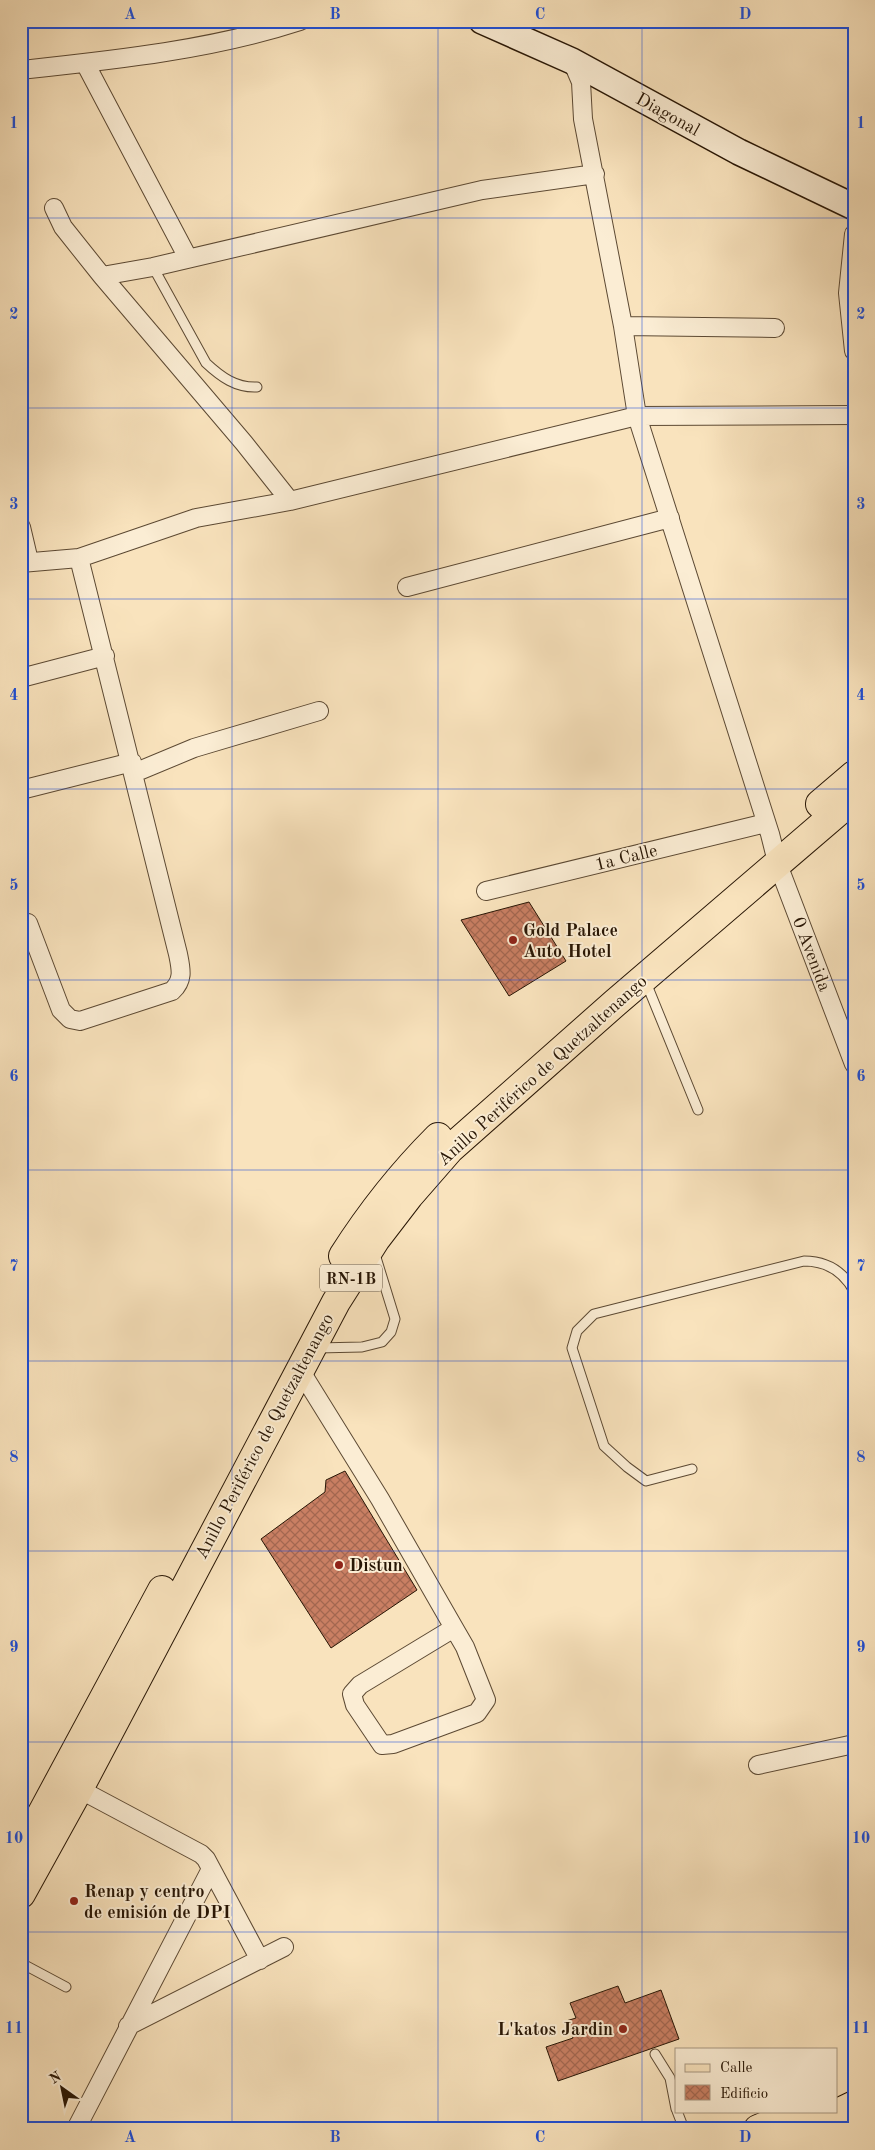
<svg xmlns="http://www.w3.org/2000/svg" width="875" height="2150" viewBox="0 0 875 2150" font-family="'Old Standard TT',serif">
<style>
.building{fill:url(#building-cross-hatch);stroke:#281605}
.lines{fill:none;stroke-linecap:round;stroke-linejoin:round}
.lane-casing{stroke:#5c4933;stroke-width:11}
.street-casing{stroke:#5c4933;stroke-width:20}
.secondary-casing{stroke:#281605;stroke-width:28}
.primary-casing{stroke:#281605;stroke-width:30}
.highway-casing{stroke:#281605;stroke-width:30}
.lane{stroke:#fbedd4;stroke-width:9}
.street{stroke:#fbedd4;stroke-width:18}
.secondary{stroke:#fbedd4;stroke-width:25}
.primary{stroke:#f9e3bd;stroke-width:28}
.highway{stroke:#f9e3bd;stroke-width:28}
.grid{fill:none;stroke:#1d4ed8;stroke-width:1;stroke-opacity:0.55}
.poi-dot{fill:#8f2418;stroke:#fbedd4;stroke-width:2}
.labels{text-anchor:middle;stroke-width:4;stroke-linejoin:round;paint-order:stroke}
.shield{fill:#fbedd4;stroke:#675643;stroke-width:1}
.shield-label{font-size:16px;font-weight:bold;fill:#281605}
.street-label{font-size:18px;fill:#281605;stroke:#fbedd4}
.poi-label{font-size:18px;font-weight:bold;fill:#281605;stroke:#fbedd4;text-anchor:start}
.neatline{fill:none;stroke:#1d4ed8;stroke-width:2}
.grid-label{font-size:16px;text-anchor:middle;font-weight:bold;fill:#1d4ed8}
</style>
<defs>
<pattern id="building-cross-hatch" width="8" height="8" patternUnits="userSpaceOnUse" patternTransform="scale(1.25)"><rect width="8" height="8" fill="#c97f63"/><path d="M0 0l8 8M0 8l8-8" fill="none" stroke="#a36750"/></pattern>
</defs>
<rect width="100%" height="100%" fill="#f9e3bd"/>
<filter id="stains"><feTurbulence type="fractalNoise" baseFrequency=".004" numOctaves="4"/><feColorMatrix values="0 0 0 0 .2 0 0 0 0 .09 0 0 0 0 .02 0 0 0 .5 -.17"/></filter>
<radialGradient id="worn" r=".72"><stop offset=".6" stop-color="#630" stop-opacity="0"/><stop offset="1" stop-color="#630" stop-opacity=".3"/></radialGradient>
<path class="building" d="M529,902L566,961L509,996L461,920Z
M345,1471L417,1590L331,1648L261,1539L325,1492L326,1480Z
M618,1986L625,2003L661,1990L679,2039L558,2081L546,2047L573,2038L566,2021L576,2018L570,2003Z"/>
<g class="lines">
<g class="lane-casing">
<path id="lane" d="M153,267L206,363C221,377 236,388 257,387
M645,980L698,1110
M317,1348L362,1347L382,1342L391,1332L395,1319L374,1251
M692,1469L646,1481L627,1467L604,1446L572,1348L577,1331L594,1314L804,1261C826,1261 843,1271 854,1291
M21,1963L66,1987
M655,2054L670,2078L676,2109
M677,2111L684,2129"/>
</g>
<g class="street-casing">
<path id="street" d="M572,61L581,82L583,119L623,326L637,416L770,834L777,862L854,1064
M85,63L188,258
M21,70C114,60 211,50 300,21
M54,208L63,227L102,276L153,267L482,190L595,174
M854,234L848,293L854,351
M102,276L244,443L290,501
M623,326L775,328
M21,527L29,561
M21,563L79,558L196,518L290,501L637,416L854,415
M407,587L670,518
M21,678L105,656
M134,773L194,748L319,711
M21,790L132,762
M486,891L766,823
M28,923L61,1010L70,1019L80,1021L172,991C184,980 181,969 178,954L79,558
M300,1370L380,1499L454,1628L465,1647L486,1700L477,1713L393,1744L382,1745L355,1705L352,1694L360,1685L454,1628
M758,1765L854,1744
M79,1789L201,1854L206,1859L260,1960
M128,2026L284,1947
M76,2129L211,1869"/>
</g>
<g class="secondary-casing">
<path id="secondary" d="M482,21L572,61L739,152L854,207"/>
</g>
<g class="primary-casing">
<path id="primary" d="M758,2129L801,2111
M804,2129L854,2105"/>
</g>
<g class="highway-casing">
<path id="highway" d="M820,804L854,775
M343,1256C371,1212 401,1174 438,1137
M21,1852L162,1590
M21,1894L79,1789L336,1302L376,1239L409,1196L450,1149L615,1003L854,798"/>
</g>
<use href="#lane" class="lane"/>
<use href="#street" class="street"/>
<use href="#secondary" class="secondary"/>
<use href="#primary" class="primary"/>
<use href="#highway" class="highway"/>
</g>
<path class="grid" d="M232,21V2129M438,21V2129M642,21V2129M21,218H854M21,408H854M21,599H854M21,789H854M21,980H854M21,1170H854M21,1361H854M21,1551H854M21,1742H854M21,1932H854"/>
<g class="poi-dot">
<circle cx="513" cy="940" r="5"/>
<circle cx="339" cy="1565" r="5"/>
<circle cx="74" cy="1901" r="5"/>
<circle cx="623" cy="2029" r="5"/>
</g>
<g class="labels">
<rect class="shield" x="320" y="1264.5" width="62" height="27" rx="4"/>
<g class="shield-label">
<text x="351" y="1284">RN-1B</text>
</g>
<g class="street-label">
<text transform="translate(668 114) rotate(29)" y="6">Diagonal</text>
<text transform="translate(626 857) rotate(-14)" y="6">1a Calle</text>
<text transform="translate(812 954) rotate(69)" y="6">0 Avenida</text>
<text transform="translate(542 1070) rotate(-42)" y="6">Anillo Periférico de Quetzaltenango</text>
<text transform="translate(264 1436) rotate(-62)" y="6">Anillo Periférico de Quetzaltenango</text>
</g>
<g class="poi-label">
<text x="523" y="936">Gold Palace<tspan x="523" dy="21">Auto Hotel</tspan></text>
<text x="349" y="1571">Distun</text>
<text x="84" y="1897">Renap y centro<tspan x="84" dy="21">de emisión de DPI</tspan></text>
<text x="613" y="2035" text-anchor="end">L'katos Jardin</text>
</g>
</g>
<rect width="875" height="2150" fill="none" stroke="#f9e3bd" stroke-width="55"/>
<rect x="675" y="2048" width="162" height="65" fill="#fbedd4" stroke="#a79781"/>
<rect x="685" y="2064" width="25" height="8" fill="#f9e3bd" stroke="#a79781"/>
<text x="720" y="2072" font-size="15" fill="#281605">Calle</text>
<rect x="685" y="2085" width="25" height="15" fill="url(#building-cross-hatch)" stroke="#a79781"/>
<text x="720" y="2098" font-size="15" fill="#281605">Edificio</text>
<g transform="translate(62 2088) rotate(327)" stroke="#fbedd4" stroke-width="4" paint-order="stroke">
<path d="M0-4L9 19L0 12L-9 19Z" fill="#281605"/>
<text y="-8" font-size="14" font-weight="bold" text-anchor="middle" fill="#281605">N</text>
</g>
<rect x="28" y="28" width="820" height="2094" class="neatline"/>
<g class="grid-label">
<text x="130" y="19">A</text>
<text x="335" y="19">B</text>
<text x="540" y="19">C</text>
<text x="745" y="19">D</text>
<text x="14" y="128">1</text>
<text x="861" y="128">1</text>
<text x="14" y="319">2</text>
<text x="861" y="319">2</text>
<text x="14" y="509">3</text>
<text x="861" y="509">3</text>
<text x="14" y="700">4</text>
<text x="861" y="700">4</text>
<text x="14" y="890">5</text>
<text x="861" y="890">5</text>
<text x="14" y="1081">6</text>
<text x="861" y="1081">6</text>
<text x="14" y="1271">7</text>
<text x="861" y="1271">7</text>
<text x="14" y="1462">8</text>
<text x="861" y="1462">8</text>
<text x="14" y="1652">9</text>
<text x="861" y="1652">9</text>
<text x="14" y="1843">10</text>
<text x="861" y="1843">10</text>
<text x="14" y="2033">11</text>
<text x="861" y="2033">11</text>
<text x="130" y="2142">A</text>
<text x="335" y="2142">B</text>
<text x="540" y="2142">C</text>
<text x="745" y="2142">D</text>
</g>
<rect width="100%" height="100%" filter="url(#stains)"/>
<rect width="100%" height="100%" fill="url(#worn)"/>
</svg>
